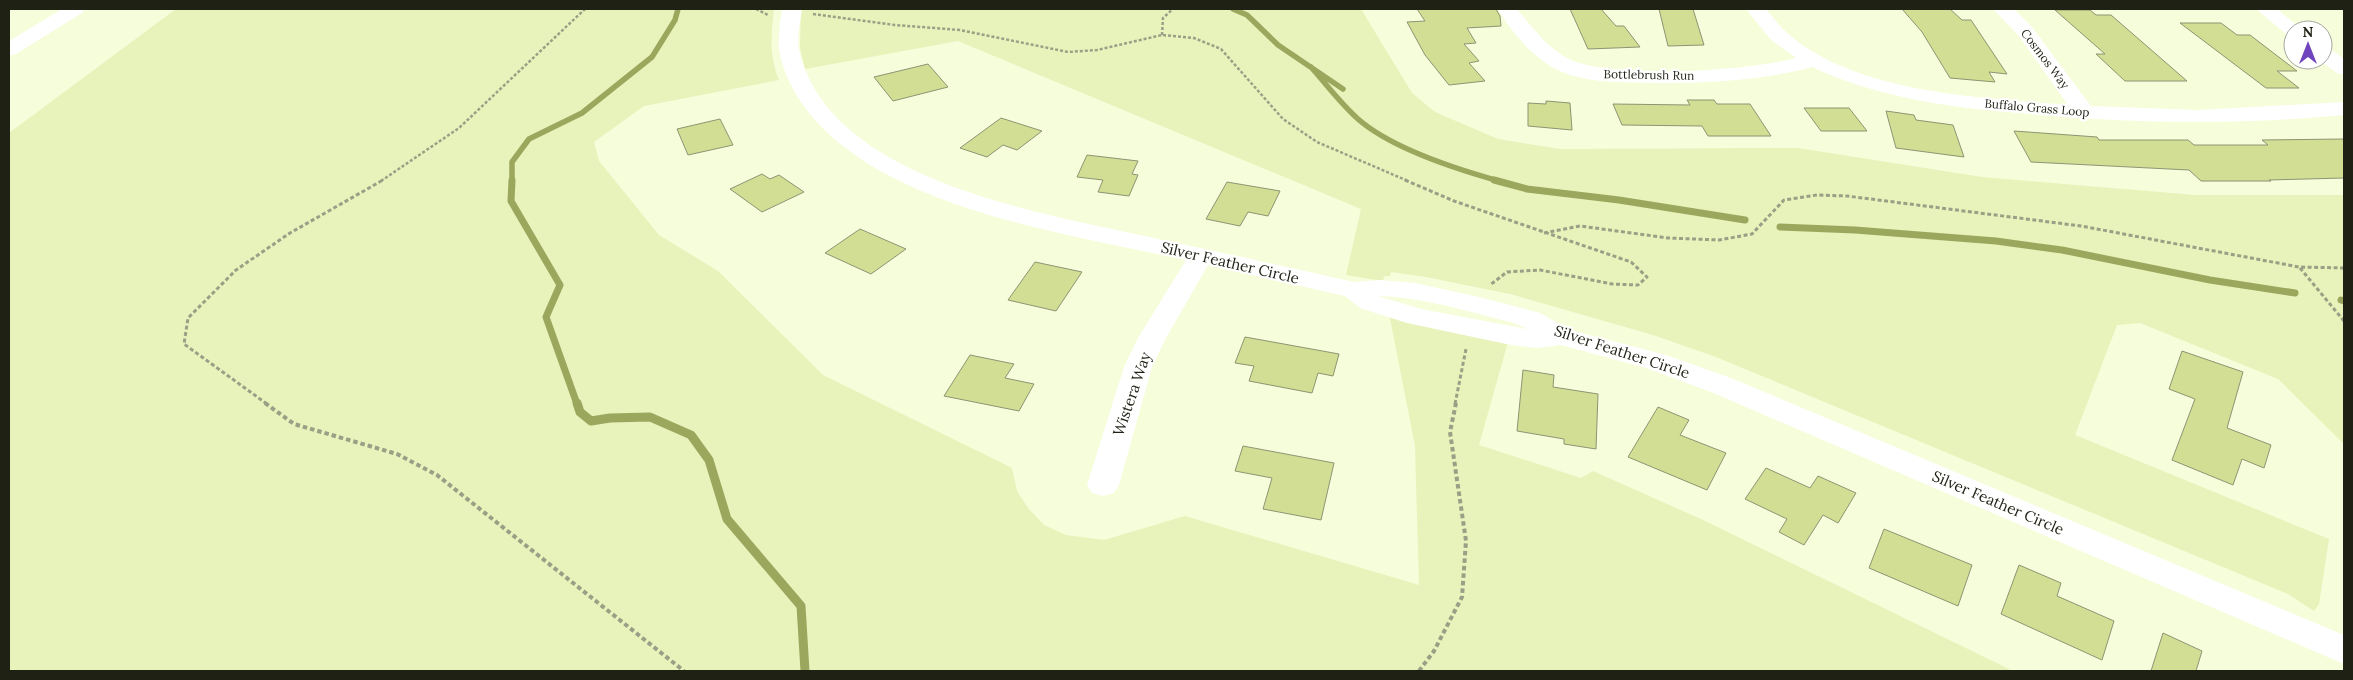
<svg xmlns="http://www.w3.org/2000/svg" width="2353" height="680" viewBox="0 0 2353 680" font-family="Lora,serif">
<style>
.green{fill:#e8f2bb}
.lines{fill:none;stroke-linecap:round;stroke-linejoin:round}
.stream-far2{stroke:#9ca75e;stroke-width:5.5}
.stream-far1{stroke:#9ca75e;stroke-width:7}
.stream{stroke:#9ca75e;stroke-width:9}
.building{fill:#d2de93;stroke:#8e9474}
.path-far2{stroke:#9a9f85;stroke-width:2.5;stroke-dasharray:3 2;stroke-linecap:butt}
.path-far1{stroke:#9a9f85;stroke-width:3;stroke-dasharray:4 2.5;stroke-linecap:butt}
.path{stroke:#9a9f85;stroke-width:4;stroke-dasharray:4.5 3;stroke-linecap:butt}
.minor{fill:#fff;fill-rule:evenodd}
.labels{text-anchor:middle;stroke-width:4.5;stroke-linejoin:round;paint-order:stroke}
.far-street-label{font-size:12px;fill:#1f2114;stroke:#fff}
.street-label{font-size:15px;fill:#1f2114;stroke:#fff}
</style>
<rect width="100%" height="100%" fill="#f6fdda"/>
<path class="green" d="M176,9H774C771,34 769,56 779,80L644,106L594,142L599,161L659,235L718,271L823,375L1012,468L1017,491L1028,508L1044,525L1066,535L1104,540L1185,516L1419,585L1415,446L1389,313L1508,342L1479,445L1581,478L1593,471L1703,520L2013,671H9V133Z
M801,9H1361L1412,93L1435,112L1498,139L1560,149L1798,148L1982,177L2087,186L2196,195H2344V444L2278,379L2140,323L2117,325L2075,435L2329,539L2319,604L2314,611L2288,594L1716,357L1653,335L1510,294L1426,277L1391,272L1390,276H1384L1383,281L1346,275L1361,209L958,41L805,69L800,48Z"/>
<g class="lines">
<path class="stream-far2" d="M1233,9L1247,15L1278,45L1343,89
M1311,67C1326,84 1341,104 1358,119C1391,148 1456,169 1499,181
M512,181V162L529,139L582,113L652,57L675,20L678,9"/>
<path class="stream-far1" d="M512,180L511,201L560,285L546,317L577,404
M1494,180L1527,189L1619,200L1745,220
M1780,227L1855,230L1996,241L2062,250L2210,280L2295,293
M2341,300L2344,301"/>
<path class="stream" d="M577,403L580,412L591,421L610,418L650,417L691,435L709,460L727,519L801,606L805,671"/>
</g>
<path class="building" d="M1417,9H1496L1500,16L1501,26L1467,28L1476,43L1464,44L1479,61L1469,63L1485,81L1449,85L1425,55L1407,22L1425,21Z
M1570,9H1601L1616,26H1624L1640,47L1588,49Z
M1659,9H1693L1704,45L1668,46Z
M1902,9H1950L1962,20H1971L2007,74L1989,72L1995,82L1950,78L1922,32Z
M2055,10H2090L2096,15H2111L2187,81H2125L2096,54H2105Z
M2180,23H2221L2237,35H2250L2297,71H2277L2299,88H2266Z
M928,64L948,87L893,101L874,77Z
M1687,100H1714L1717,104H1750L1771,136H1708L1702,126L1622,125L1613,104L1690,105Z
M1546,101L1570,103L1572,130L1528,126V103L1546,104Z
M1804,108H1849L1867,131H1821Z
M1886,111L1914,115L1916,120L1953,125L1964,157L1896,148Z
M1001,118L1042,131L1017,150L1003,145L987,157L960,148Z
M720,119L733,145L688,155L677,129Z
M2014,131L2097,137L2099,140H2188L2194,145H2268L2262,140L2344,139V178L2269,180L2271,181H2201L2189,170L2031,162Z
M1087,155L1138,161L1132,174L1138,175L1129,196L1098,192L1103,180L1077,177Z
M762,174L770,179L779,175L804,192L762,212L730,189Z
M1227,182L1280,191L1268,216L1248,212L1240,226L1206,219Z
M860,229L906,249L871,274L825,253Z
M1035,262L1082,272L1056,311L1008,300Z
M1245,337L1339,354L1333,376L1318,373L1312,393L1249,381L1254,366L1235,363Z
M2182,351L2243,372L2227,428L2271,445L2264,468L2242,459L2233,485L2172,460L2195,399L2169,389Z
M970,355L1014,364L1005,378L1034,384L1019,411L944,396Z
M1523,370L1554,375L1553,387L1598,394L1596,449L1564,444V439L1517,431Z
M1658,407L1689,420L1680,435L1726,453L1707,490L1628,457Z
M1243,446L1334,463L1321,520L1263,509L1272,478L1235,471Z
M1766,468L1810,488L1818,476L1856,493L1838,523L1823,515L1804,545L1779,532L1787,519L1745,499Z
M1884,529L1972,565L1958,606L1869,568Z
M2019,565L2061,583L2057,596L2114,621L2102,660L2001,614Z
M2163,633L2202,651L2196,671H2151Z"/>
<g class="lines">
<path class="path-far2" d="M756,9L768,15
M813,14L895,25L960,30L1068,52L1097,50L1162,35L1194,38L1221,49L1283,119L1317,142L1408,181
M1162,35L1163,18L1173,9
M381,181L459,128L585,9"/>
<path class="path-far1" d="M1405,180L1454,201L1631,262L1647,277L1638,285L1612,284L1540,270L1507,272L1490,285
M1544,233L1580,226L1668,238L1719,240L1752,234L1784,200L1817,195L1847,196L2081,226L2299,267L2344,268
M2300,268L2344,321
M267,404L184,344L188,318L236,270L290,233L383,180
M1455,404L1466,349"/>
<path class="path" d="M265,403L294,424L397,454L437,475L684,671
M1419,671L1434,651L1462,597L1466,541L1450,432L1456,403"/>
<path class="minor" d="M62,9H85L82,13L16,54L9,56V41Z
M782,9H802C800,23 796,40 800,54C833,179 1033,211 1140,235C1211,250 1283,266 1354,282L1380,280L1415,283L1479,297L1540,313L1570,330L1666,355L1731,378L2344,635V664L1711,392L1646,368L1561,345L1538,348L1511,345L1407,323L1360,308L1345,296L1208,265L1166,338L1152,367L1119,485L1114,493L1103,496L1092,493L1087,485L1124,367L1138,338L1186,260C1068,234 873,208 801,102C791,87 782,69 779,50C778,37 780,23 782,9ZM1378,296C1416,297 1454,307 1490,317C1503,320 1516,323 1528,329L1421,309Z
M1498,9H1517C1532,27 1547,48 1569,59C1613,80 1748,71 1796,58L1771,40L1746,9H1766C1772,16 1778,25 1786,32C1856,94 1978,97 2068,105L2018,35L1993,9H2014L2032,27L2091,106L2197,110L2344,102V115C2239,125 2135,124 2030,114C1955,108 1880,99 1812,67C1760,81 1707,83 1653,83C1619,82 1582,84 1552,67C1531,55 1510,30 1498,9Z
M2256,9H2277L2303,30H2293V36L2286,34Z
M2323,47L2330,49L2344,59V75L2337,73L2319,60H2323Z"/>
</g>
<g class="labels">
<g class="far-street-label">
<text transform="translate(2045 59) rotate(53)" y="4">Cosmos Way</text>
<text transform="translate(1649 75) rotate(1)" y="4">Bottlebrush Run</text>
<text transform="translate(2037 108) rotate(5)" y="4">Buffalo Grass Loop</text>
</g>
<g class="street-label">
<text transform="translate(1230 263) rotate(13)" y="5">Silver Feather Circle</text>
<text transform="translate(1622 352) rotate(18)" y="5">Silver Feather Circle</text>
<text transform="translate(1132 394) rotate(-71)" y="5">Wistera Way</text>
<text transform="translate(1998 503) rotate(23)" y="5">Silver Feather Circle</text>
</g>
</g>
<rect width="2353" height="680" fill="none" stroke="#1f2114" stroke-width="20"/>
<g transform="translate(2308 45)"><circle r="24" fill="#ffffff" stroke="#a5a6a1"/>
<path d="M0-4L9 19L0 12L-9 19Z" fill="#7044bc"/>
<text y="-8" font-size="14" font-weight="bold" text-anchor="middle" fill="#1f2114">N</text>
</g>
</svg>
